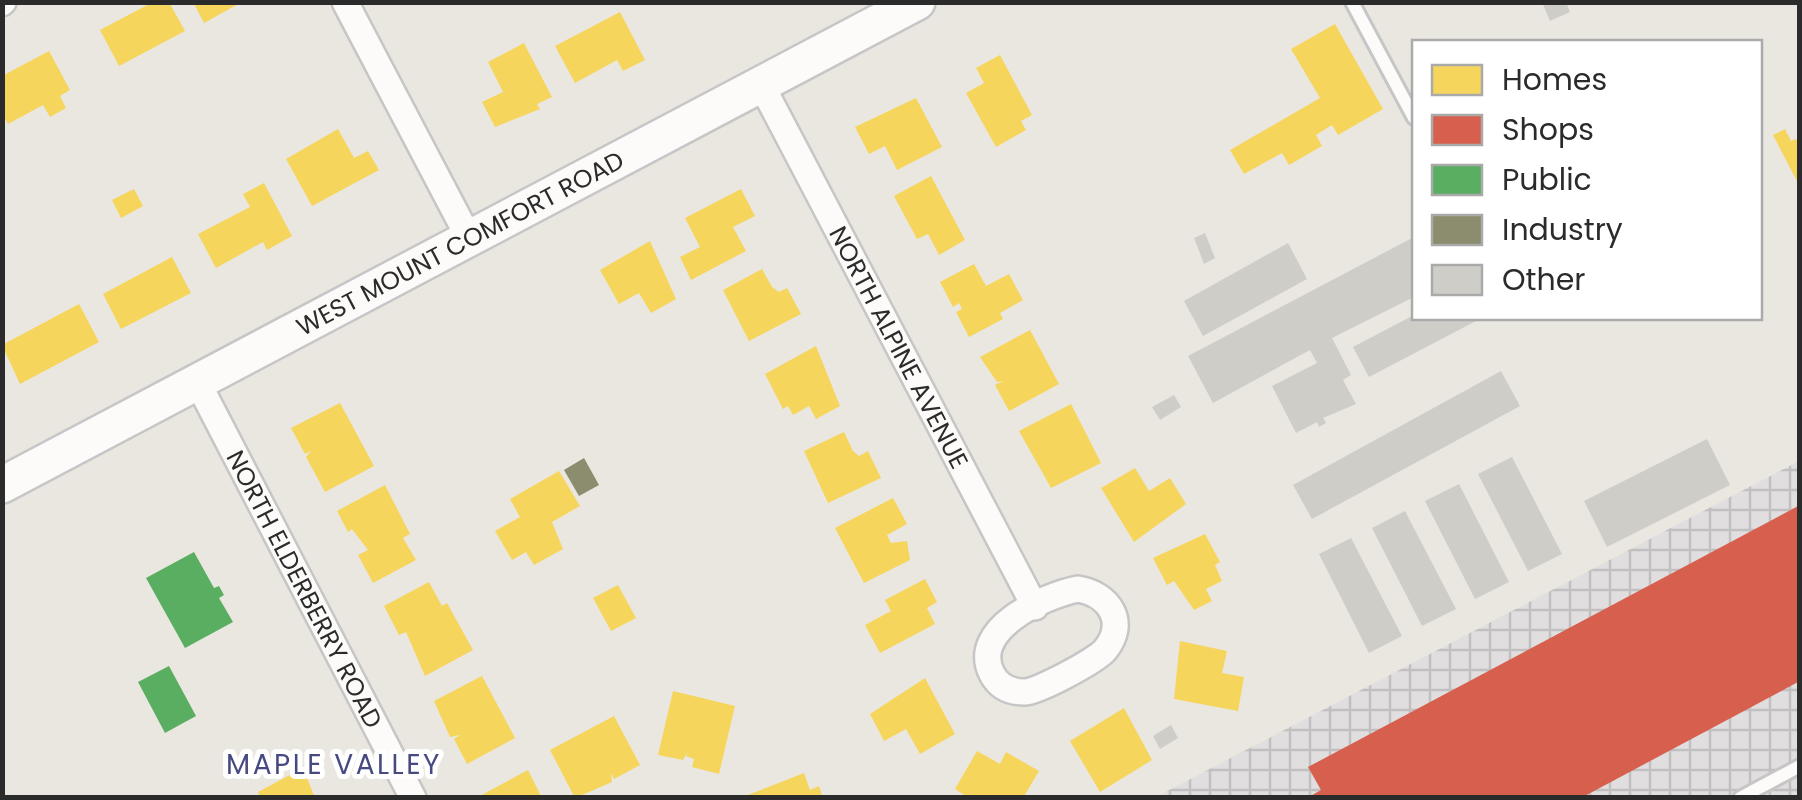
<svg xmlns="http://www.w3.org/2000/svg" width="1802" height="800" viewBox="0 0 1802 800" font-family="Poppins,sans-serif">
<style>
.industrial{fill:url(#industrial-grid)}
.homes{fill:#f6d55c}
.shops{fill:#d6604d}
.public{fill:#5aae61}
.industry{fill:#8c8c6e}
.building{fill:#cecdc7}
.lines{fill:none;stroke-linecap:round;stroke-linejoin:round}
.lane-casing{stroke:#c7c6c6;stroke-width:18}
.street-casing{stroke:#c7c6c6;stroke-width:30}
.secondary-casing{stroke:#c7c6c6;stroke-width:40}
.lane{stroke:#fcfbfa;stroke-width:12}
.street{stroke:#fcfbfa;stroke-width:25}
.secondary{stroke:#fcfbfa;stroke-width:35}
.labels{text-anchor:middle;stroke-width:10;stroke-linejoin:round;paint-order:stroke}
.street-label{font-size:25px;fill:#2b2b2b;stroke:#fff}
.neighbourhood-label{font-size:28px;letter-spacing:2.5px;fill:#474981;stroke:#fff}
</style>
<defs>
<pattern id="industrial-grid" width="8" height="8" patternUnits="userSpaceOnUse" patternTransform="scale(2.5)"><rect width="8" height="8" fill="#e1dedf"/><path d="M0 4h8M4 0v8" fill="none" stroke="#c1bfc0"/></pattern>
</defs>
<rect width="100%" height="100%" fill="#eae7e0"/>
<path class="industrial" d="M1799,461V797H1156Z"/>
<path class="homes" d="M153,2H169L185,31L119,66L100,30Z
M193,2H242L204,23Z
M620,12L645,60L623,71L617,60L575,83L555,46Z
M1335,24L1383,109L1338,135L1332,125L1316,135L1322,146L1289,165L1282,153L1244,174L1230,150L1320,98L1291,49Z
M524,43L552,97L537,104L540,109L495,127L482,102L503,92L488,62Z
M49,51L70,90L60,96L66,108L50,117L43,105L8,124L2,113V76Z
M1000,55L1032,115L1021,121L1026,130L996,147L966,93L984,83L976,68Z
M916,98L942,147L897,170L885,146L869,154L855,127Z
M338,129L354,158L368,151L379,170L312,206L286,159Z
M1785,129L1791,141L1796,139L1800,144V187L1773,135Z
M931,176L965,240L939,255L928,234L917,239L894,196Z
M264,183L292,236L267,250L263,242L216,268L198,234L250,207L243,194Z
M134,189L143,206L121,218L112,200Z
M741,189L755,216L733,227L746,251L691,280L680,257L700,247L685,218Z
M650,241L676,299L651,313L639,293L619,304L600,270Z
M172,257L191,293L121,329L103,294Z
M974,264L986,286L1009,274L1023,300L1000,313L1003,319L969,337L956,312L962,309L959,303L953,307L940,282Z
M762,269L772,287L779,292L787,288L801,314L749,341L723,290Z
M79,304L99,342L20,384L2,345Z
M1030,330L1059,384L1009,411L995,385L1003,381L997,382L980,357Z
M816,346L840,406L816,419L809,406L793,415L788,406L783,409L765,374Z
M340,403L374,466L325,492L306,457L311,451L305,454L291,428Z
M1071,404L1101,463L1051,488L1019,431Z
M844,432L853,451L859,456L868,451L881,478L828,503L804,451Z
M1135,468L1149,491L1170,478L1186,504L1134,542L1101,488Z
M559,471L580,506L552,522L563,549L534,565L526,552L512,560L495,531L520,517L510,499Z
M385,485L410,534L403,538L416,560L373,583L358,555L368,550L352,529L348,532L337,511Z
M893,498L907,524L887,535L891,543L907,541L910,560L864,583L835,528Z
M1205,534L1220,562L1215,565L1222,581L1206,589L1212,601L1194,610L1174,581L1167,585L1153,558Z
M925,579L937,602L927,608L935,624L880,653L865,625L891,611L885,600Z
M429,582L442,606L447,603L473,650L425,676L406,632L399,635L384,606Z
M618,585L636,618L611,631L593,598Z
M1180,641L1227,651L1222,673L1244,677L1238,711L1174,699Z
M482,676L515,738L467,764L454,739L460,735L450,737L434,701Z
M925,678L955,734L920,754L906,729L884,741L870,714Z
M673,691L735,706L719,774L692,767L694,759L686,756L688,751L683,760L658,755Z
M1124,708L1152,760L1100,792L1070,741Z
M614,716L640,765L614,779L611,773L612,782L575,798L550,750Z
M977,751L1000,764L1006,752L1039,771L1023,798H969L955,789Z
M303,768L315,798H260L258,792Z
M528,770L542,798H476Z
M804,773L810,790L819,786L823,798H740Z"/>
<path class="shops" d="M1800,505V681L1581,798H1307L1321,790L1308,767Z"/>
<path class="public" d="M194,552L214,588L219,586L224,595L219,598L233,622L185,648L146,578Z
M169,666L196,716L165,733L138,682Z"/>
<path class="industry" d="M584,458L599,485L579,496L564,470Z"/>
<path class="building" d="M1542,2H1566L1570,12L1550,21Z
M1205,233L1215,258L1204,264L1194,238Z
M1414,237V297L1332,338L1351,375L1343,380L1356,404L1323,418L1326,423L1319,427L1317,422L1296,433L1272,386L1317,363L1310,350L1213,403L1188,356Z
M1288,243L1307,279L1203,336L1184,301Z
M1414,315L1476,321L1369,377L1353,347Z
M1501,371L1520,406L1312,519L1293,485Z
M1174,395L1181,407L1160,420L1152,407Z
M1707,439L1730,485L1607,547L1584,501Z
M1512,457L1562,554L1528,571L1478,474Z
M1459,484L1509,582L1475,599L1425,501Z
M1405,511L1456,609L1422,626L1372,528Z
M1351,538L1402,636L1369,653L1319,554Z
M1171,725L1178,738L1160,749L1153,736Z"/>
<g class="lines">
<g class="lane-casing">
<path id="lane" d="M1352,2L1414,118
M1740,798L1800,766"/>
</g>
<g class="street-casing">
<g id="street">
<path d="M345,2L471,242"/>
<path d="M2,3L3,2"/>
<path id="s1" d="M762,86L1035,607"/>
<path id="s2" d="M198,383L413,798"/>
<path d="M1078,589C1109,594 1128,622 1105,650C1097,660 1036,693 1024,692C1010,692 999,687 992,674C969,630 1043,596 1078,589Z"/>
</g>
</g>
<g class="secondary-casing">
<g id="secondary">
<path id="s3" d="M2,485L917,2"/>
</g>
</g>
<use href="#lane" class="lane"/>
<use href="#street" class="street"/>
<use href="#secondary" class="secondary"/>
</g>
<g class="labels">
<g class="street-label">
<text dy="9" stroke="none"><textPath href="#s3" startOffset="518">WEST MOUNT COMFORT ROAD</textPath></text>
<text dy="9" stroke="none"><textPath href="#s1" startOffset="295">NORTH ALPINE AVENUE</textPath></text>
<text dy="9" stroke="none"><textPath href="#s2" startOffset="232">NORTH ELDERBERRY ROAD</textPath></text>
</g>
<g class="neighbourhood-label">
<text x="334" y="774">MAPLE VALLEY</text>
</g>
</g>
<rect width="1802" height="800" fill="none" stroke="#2b2b2b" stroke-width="10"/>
<rect x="1412" y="40" width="350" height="280" fill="#ffffff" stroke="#aaaaaa" stroke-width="2.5"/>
<rect x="1432" y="65" width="50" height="30" fill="#f6d55c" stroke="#aaaaaa" stroke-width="2.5"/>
<text x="1502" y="90" font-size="30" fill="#2b2b2b">Homes</text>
<rect x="1432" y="115" width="50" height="30" fill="#d6604d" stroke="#aaaaaa" stroke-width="2.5"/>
<text x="1502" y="140" font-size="30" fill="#2b2b2b">Shops</text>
<rect x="1432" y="165" width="50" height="30" fill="#5aae61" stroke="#aaaaaa" stroke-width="2.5"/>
<text x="1502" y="190" font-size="30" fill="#2b2b2b">Public</text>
<rect x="1432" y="215" width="50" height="30" fill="#8c8c6e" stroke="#aaaaaa" stroke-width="2.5"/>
<text x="1502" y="240" font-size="30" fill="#2b2b2b">Industry</text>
<rect x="1432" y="265" width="50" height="30" fill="#cecdc7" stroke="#aaaaaa" stroke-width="2.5"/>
<text x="1502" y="290" font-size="30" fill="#2b2b2b">Other</text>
</svg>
